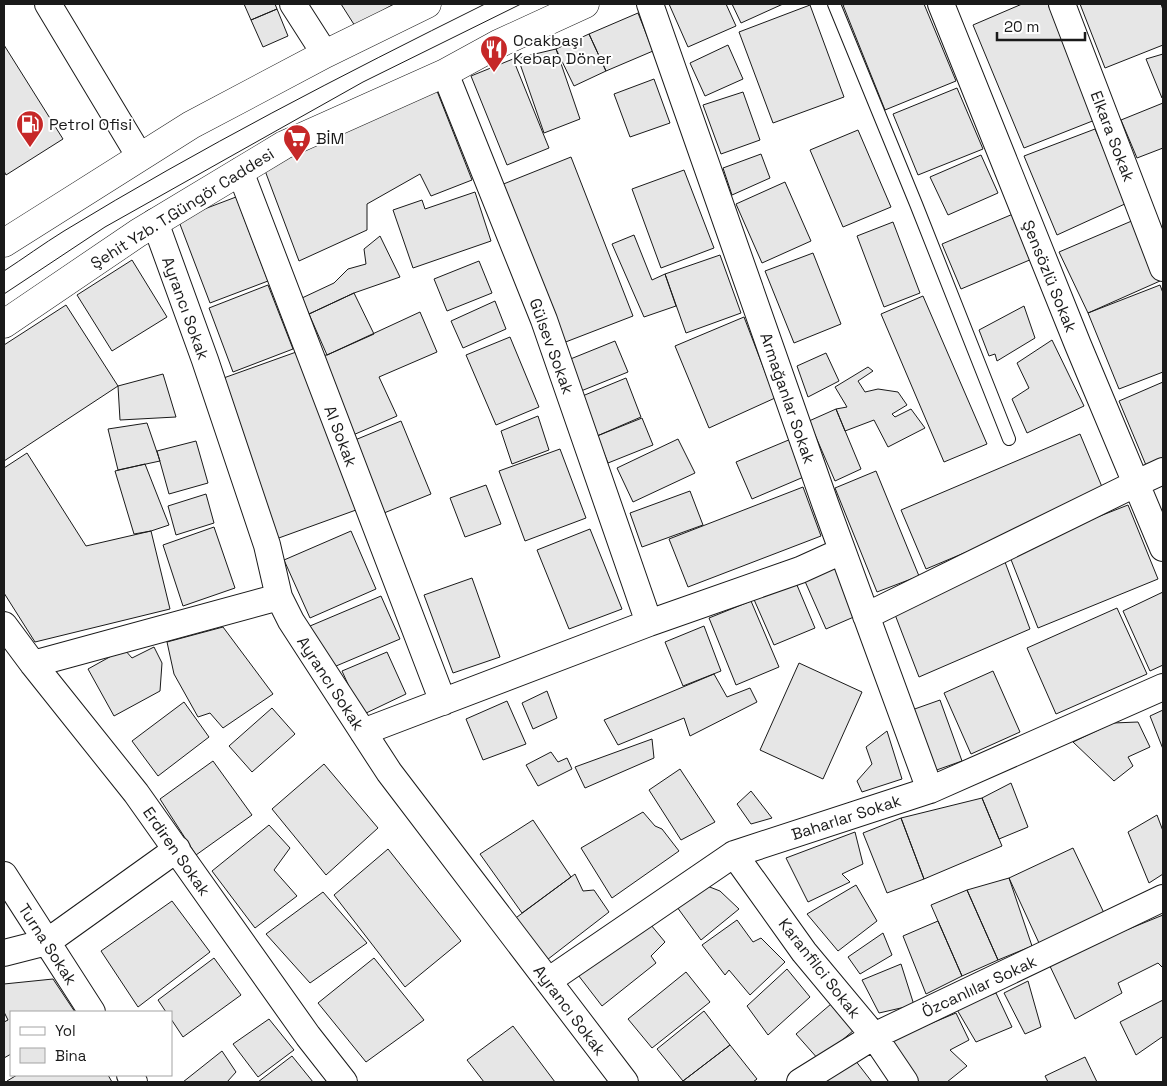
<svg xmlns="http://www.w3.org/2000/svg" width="1167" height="1086" viewBox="0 0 1167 1086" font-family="'Space Grotesk',sans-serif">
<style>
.building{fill:#e6e6e6;stroke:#1a1a1a}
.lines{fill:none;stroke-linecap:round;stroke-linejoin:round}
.service-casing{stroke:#1a1a1a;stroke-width:14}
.minor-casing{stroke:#1a1a1a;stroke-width:28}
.primary-casing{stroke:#1a1a1a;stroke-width:29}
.service{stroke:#fff;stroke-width:12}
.minor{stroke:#fff;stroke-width:26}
.primary{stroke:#fff;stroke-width:28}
.tram{stroke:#1a1a1a;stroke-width:1}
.labels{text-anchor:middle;stroke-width:4;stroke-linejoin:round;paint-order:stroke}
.poi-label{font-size:16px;fill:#1a1a1a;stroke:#fff;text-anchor:start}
.street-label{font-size:16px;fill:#1a1a1a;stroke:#fff}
</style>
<rect width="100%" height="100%" fill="#fff"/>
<path class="building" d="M244,4H275L277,9L251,20Z
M341,4H394L355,26Z
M669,4H726L736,26L688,47Z
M732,4H783L741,23Z
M847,4H924L956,81L885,110L843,5Z
M1022,4H1048L1095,120L1024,148L973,25Z
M1080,4H1161L1163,10V45L1105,68Z
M810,5L844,97L773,123L739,32Z
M277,9L288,36L263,47L251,20Z
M638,13L653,51L606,71L589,34Z
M589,34L606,71L574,86L556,49Z
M4,45L63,139L6,175L4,171Z
M728,45L743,79L705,96L690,63Z
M556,49L580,119L544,133L518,58Z
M1163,54V97L1162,98L1146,59Z
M513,59L549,148L507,165L471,76Z
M654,79L670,123L630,137L614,94Z
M957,88L983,149L918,175L893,114Z
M437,91L472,180L431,196L420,174L367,204V230L299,261L264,168Z
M743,92L760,140L721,154L703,105Z
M1163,103V148L1137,158L1121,120Z
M1095,129L1127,203L1057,235L1024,156Z
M858,130L891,207L843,227L810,150Z
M761,154L770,178L732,195L723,168Z
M981,155L998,193L948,215L930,177Z
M571,157L633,316L563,343L501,185Z
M684,170L714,248L661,268L632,189Z
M785,182L811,241L762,263L736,204Z
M475,192L491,241L413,268L393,210L422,200L425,209Z
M236,197L268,281L210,303L178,219Z
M1013,214L1032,259L961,289L942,244Z
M1134,220L1160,281L1088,313L1059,252Z
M893,222L920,293L884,307L857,236Z
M634,235L652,280L665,274L676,306L644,317L612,244Z
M380,236L400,277L354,293L309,314L302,298L334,283L348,269L366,264L364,249Z
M813,253L841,324L794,343L765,271Z
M720,255L741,313L686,333L665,274Z
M132,260L167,317L112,351L77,295Z
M479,261L492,293L447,311L434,279Z
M268,285L293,349L233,372L209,308Z
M1160,285L1163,293V372L1119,389L1088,313Z
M354,293L374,334L327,355L309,314Z
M923,296L987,444L944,462L881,314Z
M495,301L506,329L463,348L451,321Z
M66,305L118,386L4,461V345Z
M1024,306L1035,338L997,361L995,354L989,356L979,330Z
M420,312L437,352L379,377L397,416L353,435L318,356L327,355Z
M744,317L775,398L709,428L675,346Z
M510,337L539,407L496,425L466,355Z
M1052,340L1084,406L1027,433L1012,399L1029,388L1017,363Z
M615,341L628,372L581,391L568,360Z
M299,351L356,510L276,539L218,380Z
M826,353L839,381L808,397L797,366Z
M868,367L873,371L858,381L865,392L878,389L898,392L907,405L892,414L895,417L911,409L925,428L888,447L874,420L845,431L836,409L847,407L835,387Z
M163,374L176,417L120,420L118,386Z
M626,378L641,417L597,436L580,397Z
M1163,382V464L1148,470L1119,401Z
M836,409L861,469L835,481L809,421Z
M538,416L549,450L512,464L501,431Z
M642,418L653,445L608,463L597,436Z
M401,421L431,494L384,513L355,440Z
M147,423L160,461L118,470L108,429Z
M1080,434L1105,494L926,569L901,510Z
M678,439L695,473L633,502L617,468Z
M791,439L806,476L752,499L736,462Z
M196,441L208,483L169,494L157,451Z
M560,449L586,518L525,541L499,471Z
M27,453L86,546L151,531L170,609L35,642L4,593V468Z
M145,464L169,525L151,531L134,534L115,471Z
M876,471L919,576L877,592L835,488Z
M486,485L501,524L465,537L450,498Z
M803,487L821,536L688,587L669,539Z
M690,491L703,525L642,547L630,513Z
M206,494L214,523L176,535L168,506Z
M1128,505L1158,579L1038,628L1008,552Z
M214,527L235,588L183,606L163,545Z
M590,529L622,609L569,629L537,550Z
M351,531L376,589L310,618L284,560Z
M837,554L863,613L826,629L800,570Z
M1005,562L1030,629L919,677L894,612Z
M472,578L500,657L453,673L424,595Z
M794,578L815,628L774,645L752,595Z
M1163,592V665L1150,671L1123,611Z
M381,596L400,639L329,669L310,626Z
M751,601L779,667L736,685L709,618Z
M1117,608L1147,674L1056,714L1027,648Z
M704,626L721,671L683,686L665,642Z
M223,627L273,694L223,728L210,713L198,717L174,674L167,642Z
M154,647L162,663L160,691L114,716L88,669L124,649L132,658Z
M387,652L406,694L362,715L342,671Z
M799,663L862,692L823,779L760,750Z
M993,671L1020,732L971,754L944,693Z
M714,674L727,697L750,688L757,702L690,736L684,718L618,745L604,720Z
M547,691L557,718L533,729L522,703Z
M940,700L962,761L931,772L909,711Z
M507,701L526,744L483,760L466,719Z
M184,702L209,737L158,776L132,741Z
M272,708L295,734L252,772L229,746Z
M1163,710V749L1150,716Z
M1138,722L1150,747L1128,757L1133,766L1114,781L1073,742L1113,723Z
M887,731L902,779L862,792L857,781L872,764L866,747Z
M652,739L654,758L585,788L575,767Z
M551,752L558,762L567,758L572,769L538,786L526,765Z
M213,761L252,815L196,855L160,799Z
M324,764L378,828L326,875L272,809Z
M680,769L715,822L681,840L649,790Z
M1011,783L1028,827L999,839L982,798Z
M751,791L772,818L751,824L737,804Z
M982,798L1002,846L924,879L901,818Z
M643,812L655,826L662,829L679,851L612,898L581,848Z
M1157,815L1163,831V874L1149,883L1128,832Z
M901,818L924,879L887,893L863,833Z
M533,820L571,877L522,913L480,854Z
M269,825L290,848L274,870L297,896L255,928L212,871Z
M855,832L863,864L842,874L850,882L808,902L786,858Z
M1073,848L1104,913L1039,943L1009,878Z
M388,849L461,941L405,987L334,895Z
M575,874L583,891L594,890L609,912L543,963L513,920Z
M1009,878L1032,946L998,960L967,890Z
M702,884L720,891L739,909L701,940L677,907Z
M856,885L877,921L838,951L807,914Z
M967,890L998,960L962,976L931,905Z
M323,892L367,943L310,983L266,934Z
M172,901L210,952L138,1007L101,951Z
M1163,915V968L1158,963L1118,983L1122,993L1075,1019L1048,962Z
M646,919L665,942L651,956L656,963L602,1006L575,971Z
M737,920L753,942L761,938L785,962L750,995L729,970L725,975L702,945Z
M938,921L962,976L926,994L903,936Z
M883,933L892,955L860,974L848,957Z
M214,958L241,995L183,1037L171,1019V1012H166L158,1000Z
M374,958L424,1020L366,1062L318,1003Z
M901,964L914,1005L879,1013L862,980Z
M787,969L810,997L768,1035L747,1006Z
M686,972L710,1002L652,1048L628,1019Z
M53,979L75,1012H11V1054L4,1058V1022L8,1020L4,1012V984Z
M1028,981L1041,1027L1025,1034L1004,993Z
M996,993L1012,1027L976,1042L956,1008Z
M838,998L861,1024L819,1060L796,1034Z
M1163,1000V1039L1162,1037L1136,1055L1120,1022Z
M704,1011L730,1045L683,1081L657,1049Z
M956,1013L969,1040L950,1050L967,1066L947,1082H917L886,1042Z
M269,1019L294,1050L258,1077L233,1044Z
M513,1026L555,1082H484L467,1060Z
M730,1045L757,1079L753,1082H684L683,1081Z
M222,1051L236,1072L227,1082H183Z
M292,1056L313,1082H258Z
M1085,1057L1097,1082H1048L1045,1076Z
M855,1060L872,1082H824Z
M17,1075H108L112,1082H8L7,1081Z"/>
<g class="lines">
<g class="service-casing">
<path id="service" d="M834,4L916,204L1009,439"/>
</g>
<g class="minor-casing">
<path id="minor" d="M48,4L140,157
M293,4L325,54
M650,4L826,506L930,790
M941,4L1078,345L1163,548
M1062,4L1163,268
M445,73L544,320L649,623
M240,171L443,702
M155,222L205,360L267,545L279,597L291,621L389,772L625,1082
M866,616L1137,483L1163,471
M4,625L33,664L136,793L308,1036L344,1082
M33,664L279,597
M363,732L649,623L800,570L842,551
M734,854L804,952L874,1036L905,1082
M4,875L92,1012
M4,953L47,942L177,849
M548,981L734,854L930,790L1163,687
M130,1075L134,1082
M800,1082L874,1036L1163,898"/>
</g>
<g class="primary-casing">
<path id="primary" d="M4,243L191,125L325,54L427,4
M4,324L138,233L284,145L445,73L498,44L585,4"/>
</g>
<use href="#service" class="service"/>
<use href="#minor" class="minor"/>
<use href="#primary" class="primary"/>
<path class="tram" d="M4,271C24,258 43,244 64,231C200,148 342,75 485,4
M4,294L105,227L363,82L521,4"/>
</g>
<defs>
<g id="restaurant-pin" transform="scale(1.4375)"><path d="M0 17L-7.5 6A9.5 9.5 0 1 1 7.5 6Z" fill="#c62828" stroke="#fff"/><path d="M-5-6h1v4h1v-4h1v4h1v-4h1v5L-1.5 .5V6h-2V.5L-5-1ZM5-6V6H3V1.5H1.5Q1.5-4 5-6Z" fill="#fff"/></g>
<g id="fuel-pin" transform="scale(1.4375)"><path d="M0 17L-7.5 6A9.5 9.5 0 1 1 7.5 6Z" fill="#c62828" stroke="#fff"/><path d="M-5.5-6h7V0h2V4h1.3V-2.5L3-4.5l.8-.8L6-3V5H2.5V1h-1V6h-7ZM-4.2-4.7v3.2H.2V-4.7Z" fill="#fff"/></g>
<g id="supermarket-pin" transform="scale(1.4375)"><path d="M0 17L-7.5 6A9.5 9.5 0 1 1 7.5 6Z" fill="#c62828" stroke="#fff"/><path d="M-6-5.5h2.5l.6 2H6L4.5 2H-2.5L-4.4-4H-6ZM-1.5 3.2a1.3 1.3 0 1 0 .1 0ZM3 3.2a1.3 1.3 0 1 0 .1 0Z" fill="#fff"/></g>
</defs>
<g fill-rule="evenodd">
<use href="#restaurant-pin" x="494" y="49"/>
<use href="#fuel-pin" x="30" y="124"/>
<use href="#supermarket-pin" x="297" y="138"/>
</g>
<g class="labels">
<g class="poi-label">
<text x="513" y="46">Ocakbaşı<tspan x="513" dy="18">Kebap Döner</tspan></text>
<text x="49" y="130">Petrol Ofisi</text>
<text x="316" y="144">BİM</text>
</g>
<g class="street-label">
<text transform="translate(1113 136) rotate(69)" y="6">Elkara Sokak</text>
<text transform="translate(182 208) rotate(-32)" y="6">Şehit Yzb. T.Güngör Caddesi</text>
<text transform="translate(1050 276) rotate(68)" y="6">Şensözlü Sokak</text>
<text transform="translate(186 308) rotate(70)" y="6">Ayrancı Sokak</text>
<text transform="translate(552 346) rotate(70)" y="6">Gülsev Sokak</text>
<text transform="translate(788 398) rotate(71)" y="6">Armağanlar Sokak</text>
<text transform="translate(341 436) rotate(69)" y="6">Al Sokak</text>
<text transform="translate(331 683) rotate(57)" y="6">Ayrancı Sokak</text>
<text transform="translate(846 817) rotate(-18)" y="6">Baharlar Sokak</text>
<text transform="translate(177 851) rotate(55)" y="6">Erdiren Sokak</text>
<text transform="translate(48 944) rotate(57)" y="6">Turna Sokak</text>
<text transform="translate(820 968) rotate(52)" y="6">Karanfilci Sokak</text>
<text transform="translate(979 986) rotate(-25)" y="6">Özcanlılar Sokak</text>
<text transform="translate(570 1010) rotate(53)" y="6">Ayrancı Sokak</text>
</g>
</g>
<rect width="1167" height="1086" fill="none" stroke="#1a1a1a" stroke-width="10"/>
<rect x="10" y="1011" width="162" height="65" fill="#ffffff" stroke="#a3a3a3"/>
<rect x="20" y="1027" width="25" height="8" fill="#ffffff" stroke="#a3a3a3"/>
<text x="55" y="1036" font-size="15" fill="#1a1a1a">Yol</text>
<rect x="20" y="1048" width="25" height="15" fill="#e6e6e6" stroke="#a3a3a3"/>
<text x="55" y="1061" font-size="15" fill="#1a1a1a">Bina</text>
<path d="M997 32v8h88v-8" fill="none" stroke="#1a1a1a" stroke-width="2.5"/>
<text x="1004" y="32" font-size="15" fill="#1a1a1a" stroke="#ffffff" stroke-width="4" paint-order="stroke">20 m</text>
</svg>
